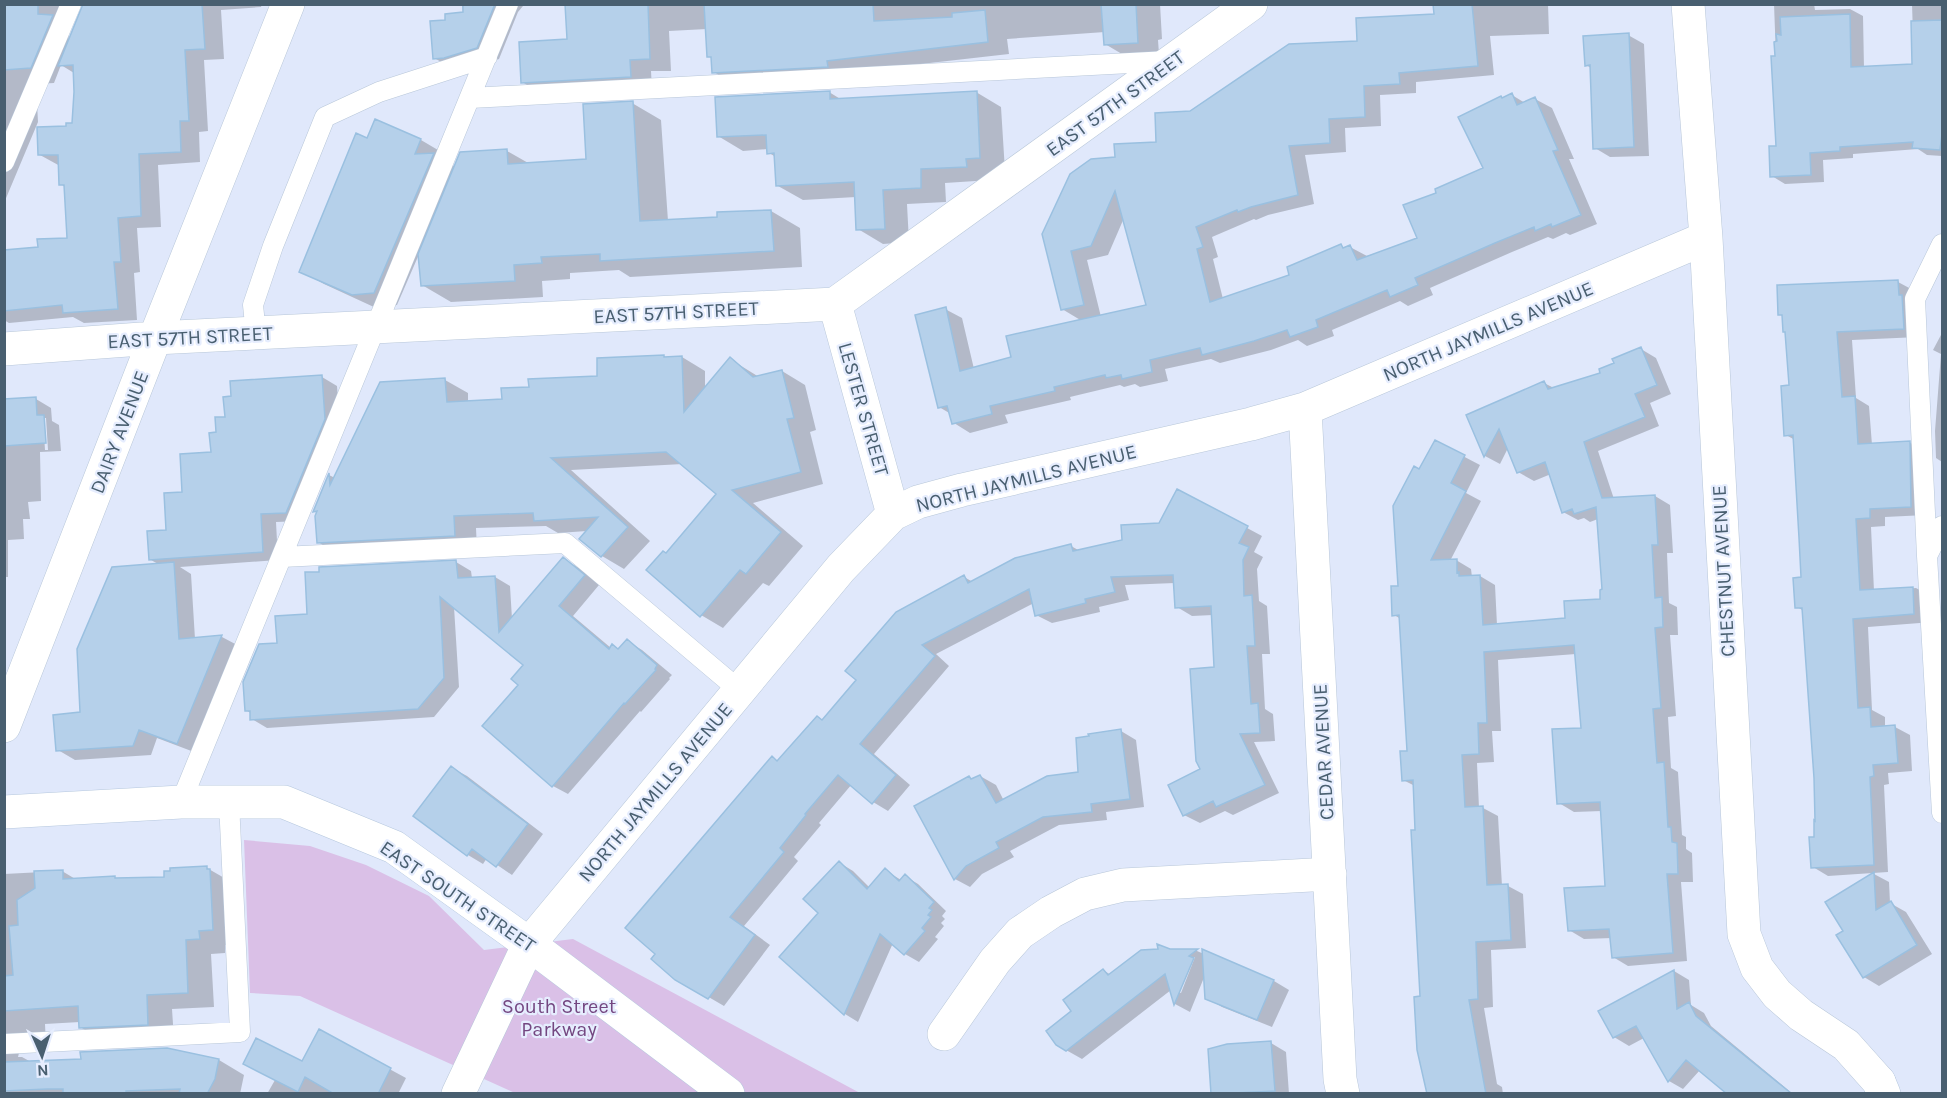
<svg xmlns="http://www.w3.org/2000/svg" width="1947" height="1098" viewBox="0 0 1947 1098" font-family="Karla,sans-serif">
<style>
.green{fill:#dac0e7}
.shadow{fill:#0003;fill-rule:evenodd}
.building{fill:#b5d0ea;stroke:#9ac0e0;stroke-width:1.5}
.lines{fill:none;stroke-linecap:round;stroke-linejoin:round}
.lane-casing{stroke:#b8c7d9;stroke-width:21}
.street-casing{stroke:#b8c7d9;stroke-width:34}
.secondary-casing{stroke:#b6c8de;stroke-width:34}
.lane{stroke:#fff;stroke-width:20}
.street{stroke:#fff;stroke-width:33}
.secondary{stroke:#fff;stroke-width:33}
.labels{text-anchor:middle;stroke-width:4.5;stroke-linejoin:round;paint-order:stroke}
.street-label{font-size:20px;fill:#495f70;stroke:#e6edfe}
.park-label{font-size:20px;fill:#744781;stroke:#e6edfe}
</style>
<rect width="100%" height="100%" fill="#e0e8fb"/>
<path class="green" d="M244,840L310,846L366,865L429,896L484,950L573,939L860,1093H515L300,996L250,993Z"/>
<path class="shadow" d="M4,4H67L69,44L85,4H262L261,7L221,10L224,59L204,60L208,131L199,132L200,162L158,165L161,227L137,228L140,272L134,273L137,320L84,323L73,317L9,323L4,320V252L39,248L68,239L65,187L61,184L60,166L40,155L68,127L74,124V73L61,65L54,83L36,84L38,122L4,203Z
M462,4H523V6L518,12L499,59L466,70H456L434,58L447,22L463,14Z
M567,4H1160L1162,39L1158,40L1159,54L1127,57L1105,44V32L1007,39L1009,54L735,85L714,72L713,59L709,56L707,29L669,31L671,71H651L652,89L544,95L522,82L569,41Z
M1435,4H1548L1549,34L1490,36L1494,75L1416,82V93L1380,95L1381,126L1345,128L1346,152L1305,155L1314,204L1268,215L1256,220L1254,219L1212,237L1218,257L1213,259L1223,299L1291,276L1341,246L1346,249L1350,247L1367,256L1419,239L1438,194L1485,169L1503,99L1512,95L1525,103L1535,99L1552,108L1574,159H1569L1597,224L1570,235L1566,233L1553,239L1548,237L1512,252L1430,288L1433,295L1408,306L1400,301L1332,330L1334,336L1307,346L1298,340L1271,350L1220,363L1211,359L1165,369L1168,381L1140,387L1135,384L1124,387L1120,385L1070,397L1071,400L1005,415L1008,423L970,433L954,423L951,414L939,407L945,309L962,318L974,369L1013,359L1082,321L1062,309L1044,234L1117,158L1158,143L1191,113L1358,42L1436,15ZM1124,218L1148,306L1101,317L1087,260L1108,255Z
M1774,4H1814L1815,10L1850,9L1863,16L1864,68L1914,66L1912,4H1942V156L1927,155L1918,149L1853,154V158L1823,160L1824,182L1785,184L1772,176L1777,148L1776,58Z
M1628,35L1644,44L1649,156L1610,157L1595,148L1591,68L1586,65Z
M829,92L842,100L976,92L1001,107L1005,171L991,180L945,183L946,202L907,204L909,242L883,244L858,229L856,197L803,200L778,186L776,157L769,153L768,149L743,151L718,136Z
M632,103L661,120L668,221L719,219V214L771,211L800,228L802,267L630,277L619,270L570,273V279L542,281L543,297L451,302L422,285L420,252L397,305L376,308L324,284L301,271L376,121L421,140L443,153L441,159L456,167L507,151L530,164L588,160Z
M1898,282L1913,290L1919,337L1852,340L1856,398L1869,406L1872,445L1909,442L1924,451L1926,515L1885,517V526L1871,527L1874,591L1916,588L1932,597L1933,622L1868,627L1872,710L1885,717V727H1895L1910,735L1912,771L1888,773L1889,784L1884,785L1888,872L1828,876L1813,867L1815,839V778L1804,611L1797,607L1803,579L1795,440L1786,435L1791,387L1787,333L1783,316L1780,314Z
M1942,333V462L1936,458L1935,431L1941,354L1933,350Z
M1641,349L1656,358L1671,394L1650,403L1659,426L1598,451L1614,499L1655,496L1670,505L1673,553H1667L1669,603L1677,607L1678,635H1670L1676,716L1668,717L1671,768L1678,772L1682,835L1686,837V849L1692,853L1693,882H1681L1687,961L1628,966L1613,957L1612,938L1584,939L1569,930L1606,888L1602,811L1574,812L1559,803L1583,729L1576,654L1498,660L1501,731H1492L1494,762L1477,763L1479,808H1483L1498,816L1502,886H1508L1523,894L1526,948L1491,950L1493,1007L1484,1008L1497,1084L1502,1087L1503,1094H1427L1415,786L1403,780L1408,752L1401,619L1394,615L1420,471L1436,442L1480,465L1466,493L1481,501L1450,561L1456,560L1471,569L1472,577L1480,576L1495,585L1497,625L1567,619L1602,601L1603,591L1598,519L1590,522L1584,518L1578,520L1563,512L1551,474L1534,481L1518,472L1508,448L1500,464L1485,456L1468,416L1544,383L1554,388L1602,374Z
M664,356L667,358L682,357L705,371V389L730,359L759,377L782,371L805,385L816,430L810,432L823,484L753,503L803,546L769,586L763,583L723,628L701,615L667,555L718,494L683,464L571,470L650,541L624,569L602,556L587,531L558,533L546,526L476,528L477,549L341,556L318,542V513L315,511L329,475L335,478L445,380L468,393V402L503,400L530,388L599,377Z
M322,377L337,386L340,428L302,521L276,522L278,560L180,567L191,574L195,639L222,637L239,646L194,752L157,738L151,755L75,760L58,750L82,714L160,565L151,560L168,531L184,493L212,454L218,433L226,418Z
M36,399L51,408L52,421L59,425L61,451L40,452L41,501L28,502L30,519H23L24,539L8,540V577H4V401ZM43,418H46L48,450H45Z
M1178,491L1262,536L1254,552L1263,557L1257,569L1259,601L1267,606L1270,654H1262L1265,709L1273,714L1275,741L1254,742L1279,793L1233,815L1225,811L1200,823L1184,815L1202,770L1216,668L1213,615L1192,616L1177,607L1175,583L1125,585L1129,600L1099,607L1100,612L1052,623L1036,615L1034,603L936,654L949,666L874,754L910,785L888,811L873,802L852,784L819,823L821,825L794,857L798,861L744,926L770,945L724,1006L676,978L778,762L822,721L964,577L973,582L1071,546L1080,551L1124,541L1160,525Z
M564,559L579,568L599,585L573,616L611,648L619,650L627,641L642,650L672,675L669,678L670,679L641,712L640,711L568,794L553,786L521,685L525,665L454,607L459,687L434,717L267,728L252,719V714L246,710L278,645L308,615L456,562L471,571L472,578L495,577L510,586L512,619Z
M1121,731L1136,740L1144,807L1106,812L1107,820L1059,825L1010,851L1014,857L982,874L970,887L955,879L969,778L973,780L980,776L996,785L1004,801L1080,773Z
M452,768L467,776L543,834L512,875L487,858L483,864L468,855Z
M840,863L853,871L870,888L885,870L901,880L905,876L918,884L946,911L942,916L945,919L941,923L944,926L935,937L938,939L919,962L905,954L893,943L858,1022L845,1014L781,957L821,913Z
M207,868L233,883L238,944L225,945V953L211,954L214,1007L172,1009L174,1039L106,1042L80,1027V1022L45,1024L46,1045L19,1053L18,1057H22L31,1062L219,1060L244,1075L240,1094H4V874L62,871L77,880L166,878Z
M1874,874L1889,882L1890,903L1906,912L1932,954L1879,986L1864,977L1845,932Z
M1170,951H1197L1204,954V951L1274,981L1289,990L1272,1027L1222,1007L1207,998L1205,975L1190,1012L1175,1004L1171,990L1082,1059L1066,1050L1073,1011L1103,970L1111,975ZM1192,957H1195L1181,993L1178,992Z
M1674,971L1689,980L1691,1005L1704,1013L1711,1026L1793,1094H1729L1700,1070L1683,1089L1669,1081L1644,1038L1629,1046L1614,1037Z
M319,1031L406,1078L398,1094H267L275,1080L302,1063Z
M1271,1043L1286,1052L1289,1094H1213Z"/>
<path class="building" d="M4,4H38V14L53,15L31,68L4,70Z
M83,4H202L205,49L185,50L189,121H180L181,152L139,154L141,216L118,218L121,262H114L118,309L63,313L62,305L4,311V250L38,247L37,239L67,238L64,185H59L58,155H38L37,127L66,126V123H72L74,92L73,65L58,66Z
M463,4H495L477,48L444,58L433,59L430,21L445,20V14L463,12Z
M565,4H648L650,59L630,60L631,77L521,83L519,42L567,39Z
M704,4H873L874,21L952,17V13L985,10L988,42L827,61L828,67L712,73L711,57H707Z
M1101,4H1136L1138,43L1104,45Z
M1433,4H1472L1478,66L1399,73L1400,84L1364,86L1365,117L1329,119L1330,143L1289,146L1298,195L1251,207L1238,212L1237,210L1196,227L1203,247L1197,249L1210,302L1289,275L1287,267L1341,244L1343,248L1350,245L1357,260L1417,238L1403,205L1436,193L1435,189L1483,168L1458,117L1501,96L1502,98L1512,93L1517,105L1535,97L1558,150L1553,151L1581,215L1552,227L1551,224L1535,231L1534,227L1495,243L1415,278L1418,285L1390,297L1387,290L1316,320L1318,327L1290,337L1287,330L1254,341L1202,355L1200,348L1150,360L1152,372L1122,379L1121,375L1106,378L1105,375L1054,387L1055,391L990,406L992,414L952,424L947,406L938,408L915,315L946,307L960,371L1011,357L1006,336L1146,305L1115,191L1091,246L1071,251L1084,305L1061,310L1042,234L1070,174L1091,159L1115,157L1114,144L1156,142L1155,113L1190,111L1289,44L1357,41L1356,18L1434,14Z
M1850,14L1851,67L1912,64L1911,21L1942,20V134L1940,150L1912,148L1913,142L1840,147V151L1810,153L1811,175L1770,177L1769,146H1776L1771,56H1775L1774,42L1777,41L1776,34L1781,35L1780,17Z
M1629,33L1634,147L1593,149L1590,65L1585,66L1583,36Z
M830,91V99L977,91L980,158L966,159L967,167L921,169V188L883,190L885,229L856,230L854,182L776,186L774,153L767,154L766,135L717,137L715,97Z
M633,101L640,221L717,217V212L771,210L774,251L600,261V254L541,257L542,263L514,265L515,281L421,286L418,254L460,152L507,149L508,164L586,159L583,104Z
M375,119L421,139L415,154L434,153L374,293L352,295L299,272L356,133L367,138Z
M1898,280L1899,295H1902L1904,329L1837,332L1842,397L1855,396L1858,444L1910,441L1911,507L1870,509V518L1856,519L1860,590L1913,587L1914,614L1853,619L1858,708L1870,707L1871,727L1895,725L1898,763L1873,765L1874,776L1870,777L1874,865L1811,868L1809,837H1814V820L1815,821L1814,778L1802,608H1795L1793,578L1801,577L1799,538L1793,435L1784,436L1781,386L1789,385L1785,332H1783L1782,315H1778L1777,285Z
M1641,347L1657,385L1635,394L1645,417L1584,442L1602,498L1655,495L1658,545H1652L1655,598L1662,597L1663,627L1655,628L1661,708L1653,709L1657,763L1664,762L1668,827H1671L1672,842L1677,843L1678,874H1667L1673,953L1612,958L1609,929L1568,931L1564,888L1605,886L1600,802L1557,804L1552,729L1581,728L1574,645L1484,652L1487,723H1478L1479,754L1462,755L1465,807L1483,806L1487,885L1508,884L1511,940L1476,942L1478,999L1469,1000L1486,1094H1427L1417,1050L1414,997L1420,996L1411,830H1415L1413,780L1402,781L1400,751H1407L1399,615L1392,616L1391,586H1398L1393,506L1414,466L1419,469L1435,440L1465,455L1451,483L1466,491L1431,560L1457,559V573L1459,572V576L1480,575L1483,625L1565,618L1564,601L1600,599V590L1602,589L1596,507L1574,514L1572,509L1562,513L1545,462L1517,473L1499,429L1484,457L1466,415L1544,381L1548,389L1600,373L1599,369L1614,363L1612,359Z
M664,355V357L682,356L684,412L730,357L753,377L782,370L794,418L787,419L801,472L732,490L781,532L746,574L740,570L700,617L646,570L663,551L666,553L716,494L666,452L551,458L628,527L601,557L579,539L598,517L534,521L533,513L454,516L455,536L317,543L315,516L317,511L313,512L329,473L330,485L380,382L445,378L447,402L502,399L501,388L529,387L528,379L597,376V358Z
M322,375L325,419L286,513L261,514L263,552L149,560L147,531L166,530L164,493L182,492L180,454L211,452L209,433L216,432L215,417H225L223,397L231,396L230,381Z
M36,397L37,415H44L46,443L4,446V399Z
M1177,489L1248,526L1239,543L1249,547L1243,560L1244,596L1252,595L1255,646H1247L1251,704L1258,703L1260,733L1240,734L1265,785L1216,807L1213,801L1183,816L1168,785L1200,769L1196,761L1190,669L1214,667L1211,606L1175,608L1173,575L1111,577L1115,592L1085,599L1086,603L1035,616L1029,589L922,645L935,656L860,744L896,775L872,804L838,775L805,814L806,815L780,848L784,852L730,917L755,935L708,999L675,980L651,959L655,954L625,928L772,756L777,761L817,716L822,720L856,680L845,671L896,612L964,575L968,583L1015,558L1071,544L1073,551L1122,540L1121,525L1159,523Z
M563,557L585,575L559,606L609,649L612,644L618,649L627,639L657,665L655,669L656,670L625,704L624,703L552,787L482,726L518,685L511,679L523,665L440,597L444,678L418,709L250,720V711H245L243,682L259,644L277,643L275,616L307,614L305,572H319V567L456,560L458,578L495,576L499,632Z
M174,562L179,639L222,635L177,744L139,730L133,746L56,751L53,715L80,712L77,649L112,567Z
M1121,729L1130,799L1091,804L1092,812L1043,817L996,842L999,848L966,866L954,880L914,806L969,776L971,779L980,775L996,803L1047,776L1078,772L1076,738L1089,736L1088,734Z
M451,766L528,824L496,867L472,849L467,856L413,816Z
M839,861L867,889L885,868L899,881L905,874L934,902L929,908L932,910L928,915L931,917L922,928L925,931L904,955L880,934L844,1015L779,957L818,913L803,899Z
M207,866V869H210L213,930L199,931L200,939L186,940L188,993L147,995L148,1025L79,1028L78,1006L4,1011V976L13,975L9,926L18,925L17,900L35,888L34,871L63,870V879L115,876V878L164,877V871H170V868Z
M1874,872L1876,910L1891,901L1917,945L1863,978L1836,935L1843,931L1825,902Z
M1157,944L1170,949H1198L1189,956L1194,958L1174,1005L1165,974L1066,1051L1056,1045L1046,1031L1071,1011L1063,1000L1103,969L1108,975L1141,950L1158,949Z
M1202,949L1274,980L1257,1020L1205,999Z
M1674,970L1677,1009L1689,1002L1696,1016L1792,1094H1727L1686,1060L1668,1082L1636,1026L1613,1038L1598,1011Z
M319,1029L391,1068L378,1094H334L305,1077L298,1092L243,1064L256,1038L302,1061Z
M1271,1041L1275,1091L1211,1094L1208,1049L1227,1044Z
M167,1048L219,1059L215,1079L207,1094H179L180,1089L126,1091V1094L63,1093V1089H47L4,1091V1062L81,1059L80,1052Z"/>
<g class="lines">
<g class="lane-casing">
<path id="lane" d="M470,98L1168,61
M4,162L71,4
M1942,244L1915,299L1927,556L1942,813
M256,334L253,305L273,246L325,117L379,92L487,57
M1927,556L1942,526
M282,557L565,543L739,690
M181,802L508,4
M4,1044L240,1032L229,802"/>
</g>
<g class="street-casing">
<path id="street" d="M1688,4L1706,238L1744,934L1757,968L1777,994L1801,1015L1846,1045L1879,1082
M835,304L893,514
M4,349L155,338L835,304L1251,4
M1305,409L1340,1079L1343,1094
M4,726L155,338L288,4
M944,1034L995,961L1020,933L1051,912L1085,894L1123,885L1330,874
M458,1094L529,944L841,568L893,514L918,502L962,490L1251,424L1305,409L1706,238"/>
</g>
<g class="secondary-casing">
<path id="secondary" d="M4,812L181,802H284L394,847L529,944L728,1094
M1879,1082L1884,1094"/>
</g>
<use href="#lane" class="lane"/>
<use href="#street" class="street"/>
<use href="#secondary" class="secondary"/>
</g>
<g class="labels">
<g class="street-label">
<text transform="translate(1115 103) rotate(-36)" y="7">EAST 57TH STREET</text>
<text transform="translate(676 312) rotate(-3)" y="7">EAST 57TH STREET</text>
<text transform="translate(1488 331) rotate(-23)" y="7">NORTH JAYMILLS AVENUE</text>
<text transform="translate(190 337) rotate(-3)" y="7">EAST 57TH STREET</text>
<text transform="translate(864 409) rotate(74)" y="7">LESTER STREET</text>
<text transform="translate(119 432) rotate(-69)" y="7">DAIRY AVENUE</text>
<text transform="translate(1026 478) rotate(-14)" y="7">NORTH JAYMILLS AVENUE</text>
<text transform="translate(1723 571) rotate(-93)" y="7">CHESTNUT AVENUE</text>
<text transform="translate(1323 752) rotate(-93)" y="7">CEDAR AVENUE</text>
<text transform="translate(655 792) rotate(-50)" y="7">NORTH JAYMILLS AVENUE</text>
<text transform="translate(458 896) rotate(34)" y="7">EAST SOUTH STREET</text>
</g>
<g class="park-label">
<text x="559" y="1013">South Street<tspan x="559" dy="23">Parkway</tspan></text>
</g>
</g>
<rect width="1947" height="1098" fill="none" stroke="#495f70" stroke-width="12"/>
<g transform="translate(42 1056) rotate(177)" stroke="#e6edfe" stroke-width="4.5" paint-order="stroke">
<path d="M0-4.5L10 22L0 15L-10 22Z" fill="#495f70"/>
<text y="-9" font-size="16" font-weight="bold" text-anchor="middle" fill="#495f70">N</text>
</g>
</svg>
